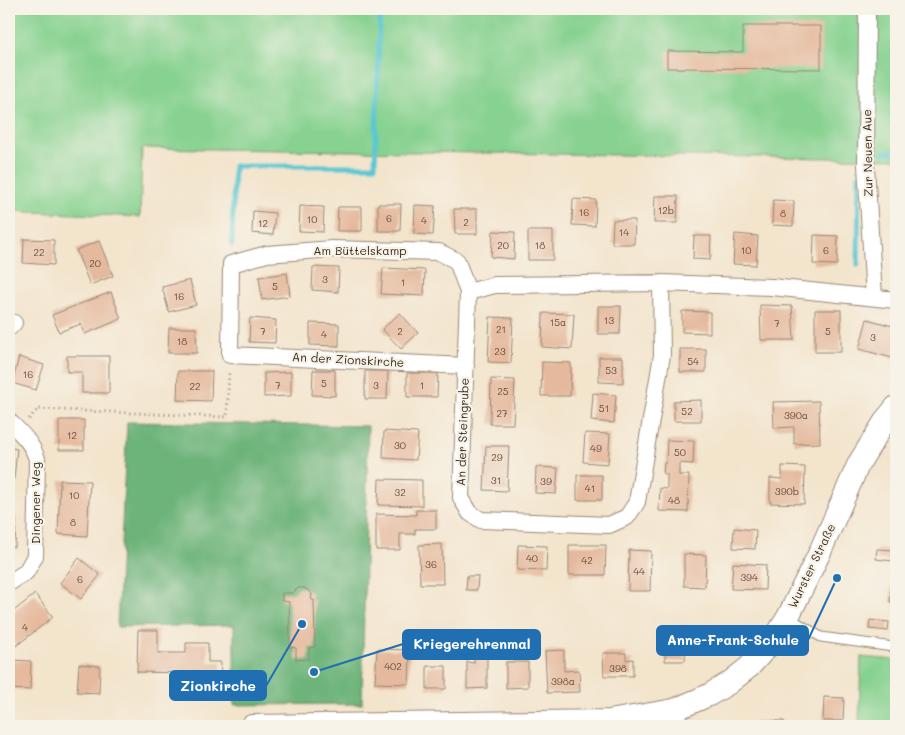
<svg xmlns="http://www.w3.org/2000/svg" width="905" height="735" viewBox="0 0 905 735" font-family="Mali,sans-serif">
<style>
.green{fill:#87d290;stroke:#617e57}
.forest{fill:#6db47a;stroke:#546f4c}
.lines{fill:none;stroke-linecap:round;stroke-linejoin:round}
.stream{stroke:#5bc7d2;stroke-width:5}
.building{fill:#e5b99d}
.lane-casing{stroke:#978775;stroke-width:11}
.street-casing{stroke:#978775;stroke-width:18}
.secondary-casing{stroke:#978775;stroke-width:24}
.path{stroke:#978775;stroke-width:3;stroke-dasharray:1 4;stroke-linecap:butt}
.lane{stroke:#fff;stroke-width:9}
.street{stroke:#fff;stroke-width:16}
.secondary{stroke:#fff;stroke-width:22}
.labels{text-anchor:middle;stroke-width:4.5;stroke-linejoin:round;paint-order:stroke}
.number-label{font-size:10px;fill:#664e3e}
.street-label{font-size:12px;fill:#3b2a1e;stroke:#f7f3e8}
.leader{fill:none;stroke:#1f6fb2;stroke-width:2}
.callout-dot{fill:#1f6fb2;stroke:#f7f3e8;stroke-width:2}
.callout{fill:#1f6fb2;stroke:#1f6fb2;stroke-width:2}
.callout-label{font-size:14px;text-anchor:middle;font-weight:bold;fill:#fff}
</style>
<rect width="100%" height="100%" fill="#f7f3e8"/>
<filter id="ink" filterUnits="userSpaceOnUse"><feTurbulence type="fractalNoise" baseFrequency=".02" numOctaves="2"/><feDisplacementMap in="SourceGraphic" scale="10" xChannelSelector="R" yChannelSelector="G"/><feConvolveMatrix kernelMatrix="1 2 1 2 8 2 1 2 1" color-interpolation-filters="sRGB"/></filter>
<filter id="wash" filterUnits="userSpaceOnUse"><feTurbulence type="fractalNoise" baseFrequency=".0096" numOctaves="4" result="noise"/><feDisplacementMap in="SourceGraphic" scale="20" xChannelSelector="R" yChannelSelector="G"/><feGaussianBlur stdDeviation="1.12" result="paint"/><feColorMatrix in="noise" values="0 0 0 0 0 0 0 0 0 0 0 0 0 0 0 0 0 1.4 0 .05"/><feComposite in="paint" operator="in"/></filter>
<g filter="url(#wash)">
<rect width="100%" height="100%" fill="#f3e4cc"/>
<path class="green" d="M9,9H896V159L142,148L140,217L9,211Z
M861,657L896,660V726H859Z"/>
<path class="forest" d="M127,422L368,426L362,704L234,705V625L117,627Z"/>
<g class="lines">
<path class="stream" d="M858,9V11
M884,152H896
M232,245L234,166H375L380,9
M858,265L859,175"/>
</g>
<g id="blocks">
<path class="building" d="M743,26H821V69L667,68V51L743,52Z
M655,196H678L677,223H654Z
M573,199L596,200L595,226L572,225Z
M773,200L794,201L793,226L772,225Z
M378,204H401L400,231H378Z
M415,205L435,206L433,235L414,234Z
M300,206L324,207L323,232L299,231Z
M338,207H362V231H337Z
M454,209H477V234H455Z
M253,211L275,213L273,235L252,233Z
M613,220H635L634,244H612Z
M493,231L515,232L514,259L491,257Z
M528,231H553V260H528Z
M735,234L758,236L756,265L733,264Z
M814,235L838,236L837,265L813,264Z
M694,236H711L710,260L693,259Z
M24,239L54,240V265L23,263Z
M99,241L113,276L90,285L76,250Z
M313,267L339,268L338,292L312,290Z
M383,268L425,270L424,296L381,294Z
M287,273L290,296L262,300L259,277Z
M190,280L196,305L169,312L162,287Z
M111,292L121,319L85,334L81,324L59,332L52,315Z
M760,305L792,306L794,340H761Z
M598,306H621L620,334H598Z
M815,310H841V352H815Z
M682,311L710,312V333L682,332Z
M400,313L418,333L401,349L382,329Z
M543,313L574,314L572,349L542,347Z
M490,317L513,318L511,363L488,362Z
M250,318L276,320L275,343L249,342Z
M867,319L896,327V359L859,349Z
M310,323L339,324V346L310,345Z
M169,328H196L197,353H168Z
M680,349H706V372H680Z
M67,356H109V393H82V372H67Z
M19,357L44,365L36,390L12,383Z
M599,357H623V383L599,382Z
M542,362L571,363L570,396H541Z
M313,370H335V396L312,395Z
M178,371H212L211,401L177,400Z
M365,371H388L387,399H365Z
M291,372V396L264,397V373Z
M407,373H438L437,397H407Z
M491,379L515,380L513,424H490Z
M593,393L616,395L614,423L591,421Z
M701,400V421H674V401Z
M819,401L820,443L794,444V427L774,428L773,402Z
M59,420H84V450H59Z
M384,431L418,433L416,460L383,458Z
M585,433L610,434L608,464L583,462Z
M667,440L694,441L693,464L679,463V475H689L688,512L659,511L660,488L667,489V474H663L664,463H666Z
M486,446H509L507,491L484,490Z
M9,448L17,449L14,479H9Z
M782,466L805,467L804,504L770,503V478L782,479Z
M536,467L558,468L556,494L535,493Z
M577,475H602V500H577Z
M379,479L422,480V506L378,505Z
M60,480L90,481L87,536L58,534Z
M416,510H436V529H415V534H400V550H376V514L416,515Z
M9,518H16L15,547H9Z
M734,528L756,530L755,549L733,548Z
M442,544L443,584H420L419,545Z
M518,545L547,546L546,571L517,570Z
M569,545H606L605,575H569Z
M877,549L896,550V603L890,602L893,561L876,559Z
M629,550L651,551L650,591H628Z
M684,554L706,555L705,587L684,586Z
M79,558L100,575L81,599L60,583Z
M733,563L766,565L765,590L731,589Z
M467,576H478L477,590H466Z
M298,588H305L312,594L311,600H314L315,647L309,648V659L296,660V648L290,647L289,602L282,601V593H293Z
M35,594L53,617L16,646L9,636V615Z
M870,620L889,622L888,631L869,629Z
M138,630H158V653H186V643H208V662H221L220,685H187V673L137,672Z
M666,636H686L685,661H665Z
M377,649L410,650L409,684L375,683Z
M564,650V671L579,670L580,692L547,693L545,651Z
M603,653H626V660L633,659V676H604Z
M474,655H487V688L467,689V662L474,663Z
M9,660L31,661L30,690L9,689Z
M506,662H528V687L506,688Z
M79,664L100,666L99,693L77,692Z
M427,666H446V689H427Z
M824,697L844,698L843,721H823Z
M754,721H784V726H754Z"/>
</g>
</g>
<g filter="url(#ink)">
<use href="#blocks" fill-opacity="0" stroke="#978775" stroke-width="1"/>
<g class="lines">
<g class="lane-casing">
<path id="lane" d="M788,617L821,637L893,647"/>
</g>
<g class="street-casing">
<path id="street" d="M867,9L866,166L874,297
M468,292L495,285L661,283L772,287L896,300
M9,328L14,323
M466,366L230,355L231,264L267,254L332,249L439,252L457,261L468,292L461,498L470,513L481,520L609,525L627,517L637,502L662,355L661,283
M9,421C21,433 32,443 37,459L35,556L26,572L9,583"/>
</g>
<g class="secondary-casing">
<path id="secondary" d="M252,726L609,721L674,710L709,695L729,683L749,667L775,638L788,617L819,554L859,463L887,418L896,407"/>
</g>
<path class="path" d="M29,419L38,409L227,417L229,371"/>
<use href="#lane" class="lane"/>
<use href="#street" class="street"/>
<use href="#secondary" class="secondary"/>
</g>
</g>
<g class="labels">
<g class="number-label">
<text x="666" y="214">12b</text>
<text x="584" y="216">16</text>
<text x="783" y="217">8</text>
<text x="389" y="222">6</text>
<text x="312" y="223">10</text>
<text x="424" y="224">4</text>
<text x="466" y="226">2</text>
<text x="263" y="227">12</text>
<text x="624" y="236">14</text>
<text x="503" y="249">20</text>
<text x="540" y="249">18</text>
<text x="746" y="254">10</text>
<text x="826" y="254">6</text>
<text x="39" y="256">22</text>
<text x="95" y="267">20</text>
<text x="325" y="283">3</text>
<text x="403" y="286">1</text>
<text x="275" y="290">5</text>
<text x="179" y="300">16</text>
<text x="609" y="324">13</text>
<text x="558" y="326">15a</text>
<text x="777" y="327">7</text>
<text x="501" y="333">21</text>
<text x="263" y="335">7</text>
<text x="400" y="335">2</text>
<text x="828" y="335">5</text>
<text x="324" y="338">4</text>
<text x="873" y="341">3</text>
<text x="182" y="345">18</text>
<text x="500" y="355">23</text>
<text x="693" y="365">54</text>
<text x="611" y="374">53</text>
<text x="28" y="378">16</text>
<text x="324" y="387">5</text>
<text x="278" y="389">7</text>
<text x="376" y="389">3</text>
<text x="422" y="389">1</text>
<text x="195" y="390">22</text>
<text x="503" y="395">25</text>
<text x="604" y="412">51</text>
<text x="687" y="415">52</text>
<text x="502" y="417">27</text>
<text x="796" y="419">390a</text>
<text x="72" y="439">12</text>
<text x="400" y="449">30</text>
<text x="596" y="452">49</text>
<text x="680" y="456">50</text>
<text x="497" y="461">29</text>
<text x="496" y="484">31</text>
<text x="546" y="485">39</text>
<text x="590" y="492">41</text>
<text x="787" y="495">390b</text>
<text x="400" y="496">32</text>
<text x="74" y="499">10</text>
<text x="674" y="504">48</text>
<text x="73" y="526">8</text>
<text x="532" y="562">40</text>
<text x="587" y="564">42</text>
<text x="431" y="568">36</text>
<text x="639" y="575">44</text>
<text x="749" y="581">394</text>
<text x="80" y="583">6</text>
<text x="25" y="631">4</text>
<text x="393" y="670">402</text>
<text x="618" y="672">398</text>
<text x="563" y="685">398a</text>
</g>
<g class="street-label">
<text transform="translate(868 153) rotate(-91)" y="4">Zur Neuen Aue</text>
<text x="360" y="255">Am Büttelskamp</text>
<text transform="translate(348 360) rotate(3)" y="4">An der Zionskirche</text>
<text transform="translate(463 432) rotate(-88)" y="4">An der Steingrube</text>
<text transform="translate(36 503) rotate(-90)" y="4">Dingener Weg</text>
<text transform="translate(812 566) rotate(-64)" y="4">Wurster Straße</text>
</g>
</g>
<path class="leader" d="M837 578L808 640M314 672L403 644M302 624L266 686"/>
<g class="callout-dot">
<circle cx="837" cy="578" r="5"/>
<circle cx="314" cy="672" r="5"/>
<circle cx="302" cy="624" r="5"/>
</g>
<g class="callout">
<rect x="657" y="626" width="151" height="29" rx="5"/>
<rect x="403" y="630" width="137" height="29" rx="5"/>
<rect x="170" y="671" width="96" height="29" rx="5"/>
</g>
<g class="callout-label">
<text x="733" y="645">Anne-Frank-Schule</text>
<text x="472" y="649">Kriegerehrenmal</text>
<text x="218" y="691">Zionkirche</text>
</g>
<rect width="905" height="735" fill="none" stroke="#f7f3e8" stroke-width="30"/>
</svg>
